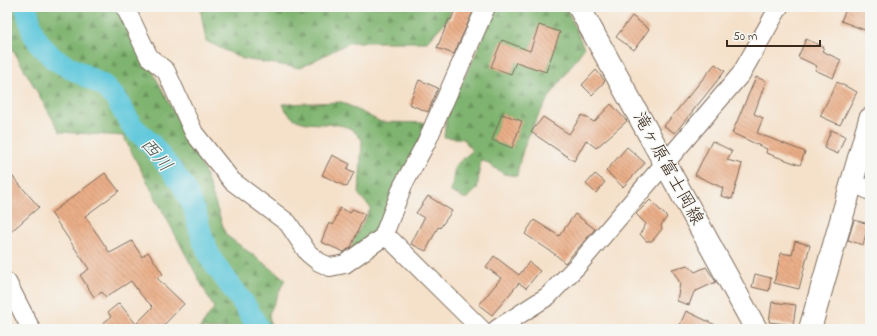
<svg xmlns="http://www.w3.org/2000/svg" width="877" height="336" viewBox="0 0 877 336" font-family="'Indie Flower','Klee One',sans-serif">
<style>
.forest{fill:url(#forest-firs);stroke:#5d6f47}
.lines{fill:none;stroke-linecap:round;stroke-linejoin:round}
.river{stroke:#5fc8db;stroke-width:22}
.building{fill:url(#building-back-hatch)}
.minor-casing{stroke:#7c6a5a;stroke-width:20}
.major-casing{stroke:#7c6a5a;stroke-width:24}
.minor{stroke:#fff;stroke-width:18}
.major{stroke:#fff;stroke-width:22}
.labels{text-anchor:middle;stroke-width:3;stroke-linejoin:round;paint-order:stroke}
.street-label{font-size:18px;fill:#3b2a1e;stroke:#f6f6f2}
.water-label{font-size:19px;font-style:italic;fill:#465957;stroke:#f6f6f2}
</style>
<defs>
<pattern id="forest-firs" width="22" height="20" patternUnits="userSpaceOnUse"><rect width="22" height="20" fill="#7fb470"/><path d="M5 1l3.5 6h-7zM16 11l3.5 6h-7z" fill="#69935b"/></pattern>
<pattern id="building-back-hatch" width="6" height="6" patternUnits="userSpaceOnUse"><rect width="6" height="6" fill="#eaae88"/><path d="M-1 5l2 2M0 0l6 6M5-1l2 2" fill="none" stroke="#bf8e6f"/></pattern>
</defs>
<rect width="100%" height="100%" fill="#f6f6f2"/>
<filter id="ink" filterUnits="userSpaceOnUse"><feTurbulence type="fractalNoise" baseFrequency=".025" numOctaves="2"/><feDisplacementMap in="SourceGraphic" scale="8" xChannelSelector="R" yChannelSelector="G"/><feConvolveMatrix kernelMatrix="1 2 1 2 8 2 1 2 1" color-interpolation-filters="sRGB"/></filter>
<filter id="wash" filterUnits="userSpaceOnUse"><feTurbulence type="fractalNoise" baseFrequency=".012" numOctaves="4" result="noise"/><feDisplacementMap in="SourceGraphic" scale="16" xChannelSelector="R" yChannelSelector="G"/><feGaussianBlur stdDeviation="0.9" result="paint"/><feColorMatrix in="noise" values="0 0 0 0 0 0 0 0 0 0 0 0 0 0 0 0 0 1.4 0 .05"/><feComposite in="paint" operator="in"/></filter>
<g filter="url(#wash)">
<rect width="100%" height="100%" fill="#f5e1ca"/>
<path class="forest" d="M7,7H119L204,170L226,235L285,279L269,314L271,329H199L214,308L123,136L60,132L7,39Z
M200,7H452L447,20L427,42H350L300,68L243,59L206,41Z
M496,7H566L584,48C556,88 524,126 517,176L504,174L481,159L477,189L466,199L451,192L455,166L472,151L464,139L444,137L447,111L472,62Z
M342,102L381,122L431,123L374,236L354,254L352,243L371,208L359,195L362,140C359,137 355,131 351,129C330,117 294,135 283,104Z"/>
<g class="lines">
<path class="river" d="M26,7L33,33L40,44L54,59L104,86L116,99L132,126L151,144L183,185L194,209L203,240L211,259L244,304L259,329"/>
</g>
<g id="blocks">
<path class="building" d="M456,7H475L454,54L437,48L449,19L451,20Z
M847,7H870V32L841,21Z
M632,16L649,29L634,50L616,37Z
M539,25L560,32L546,72L516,62L511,74L491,67L502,40L530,51Z
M806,39L824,47L822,51L841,60L833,78L815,70L817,66L798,57Z
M715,64L725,71L675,133L664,126Z
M596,70L605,81L592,95L582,85Z
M756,77L766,81L754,114L763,118L757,133L805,152L800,165L766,153L767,149L732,133Z
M419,80L438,88L428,112L409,104Z
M837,82L857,92L840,125L820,116Z
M611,104L627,121L596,148L586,140L574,161L531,132L543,117L569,134L582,115L594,122Z
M502,114L522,121L512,148L492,140Z
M831,130L845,136L838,154L824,148Z
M712,141L732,151L727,160L742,164L732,199L721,196L723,188L695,175Z
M627,147L645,163L623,187L606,171Z
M332,155L350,164L347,169L354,172L347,187L322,175Z
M7,170L39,207L7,235Z
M105,173L119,191L85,216L110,253L132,241L142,257L148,252L163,274L157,278L184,304L160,329H107L103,323L111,317L108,312L119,303L136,324L153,307L142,296L131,281L106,297L102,292L94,297L80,275L89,269L51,213Z
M595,174L605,182L596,193L586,184Z
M428,196L452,211L440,228L438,227L426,251L411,244L424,218L416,213Z
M650,200L667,217L661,225L662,229L652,241H646L640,234L646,224L636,214Z
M340,208L350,213L352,209L365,214L351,247L344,252L321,242L329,223L333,225Z
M575,214L595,229L565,263L556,255L525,234L534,220L559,236Z
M854,220L869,224L863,245L848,240Z
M795,241L810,245L799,289L774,283L781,253L792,255Z
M494,256L519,275L529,262L540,271L526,288L519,283L492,315L479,305L501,278L486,267Z
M688,265L695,272L706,267L716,282L694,292L689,305L677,301L680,283L672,269Z
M755,274L771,278L769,291L752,287Z
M772,302L796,305L793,325L769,322Z
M686,311L724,329H678Z"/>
</g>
</g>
<g filter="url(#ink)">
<use href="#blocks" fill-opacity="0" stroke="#7c6a5a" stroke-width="1"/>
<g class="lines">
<g class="minor-casing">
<path id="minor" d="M125,7L149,57L166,71L194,133L232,181L288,223L308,253L319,262L330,267L345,264L383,237L392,241L481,329
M853,182L870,191
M383,237L403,185L426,143L486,7
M7,282L31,329
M497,329L548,296L578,265L741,74L779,7"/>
</g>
<g class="major-casing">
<path id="major" d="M579,7L756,329
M810,329L870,119"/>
</g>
<use href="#minor" class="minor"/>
<use href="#major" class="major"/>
</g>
</g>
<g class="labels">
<g class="street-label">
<text transform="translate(669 168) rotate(61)" y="6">滝ヶ原富士岡線</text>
</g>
<g class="water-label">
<text transform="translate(157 154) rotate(50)" y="7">西川</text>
</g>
</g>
<rect width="877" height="336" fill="none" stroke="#f6f6f2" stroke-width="24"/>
<path d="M727 40v6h93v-6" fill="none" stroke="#3b2a1e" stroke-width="2"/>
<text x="733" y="40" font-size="12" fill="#3b2a1e" stroke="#f6f6f2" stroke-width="3" paint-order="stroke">50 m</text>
</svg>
